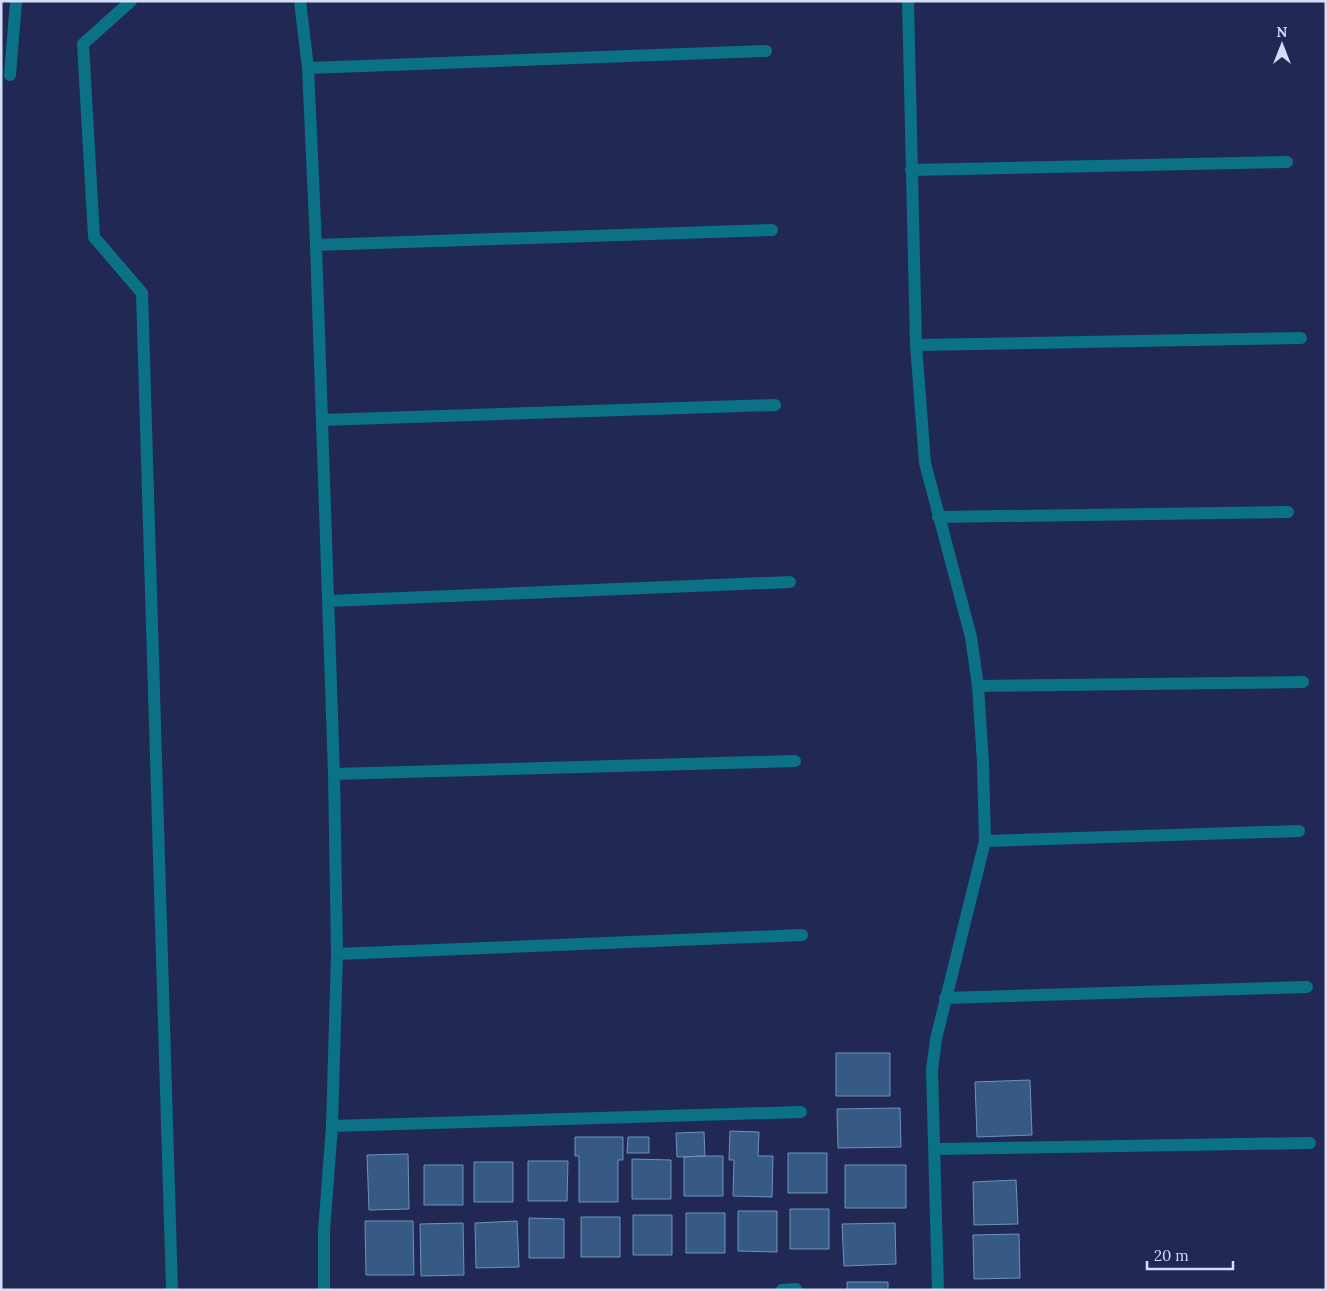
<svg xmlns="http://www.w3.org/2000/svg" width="1327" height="1291" viewBox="0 0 1327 1291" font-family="Lora,serif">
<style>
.building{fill:#375a84;stroke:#6d92bf}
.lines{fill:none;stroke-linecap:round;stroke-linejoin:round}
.minor{stroke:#0a7284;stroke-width:12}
</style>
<rect width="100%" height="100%" fill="#212854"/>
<path class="building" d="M836,1053H890V1096H836Z
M1030,1080L1032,1135L977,1137L975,1082Z
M900,1108L901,1147L838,1148L837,1109Z
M730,1131L759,1132L758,1156H773L772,1197L733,1196L734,1160H729Z
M704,1132L705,1156L677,1157L676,1133Z
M575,1137H623V1160H618V1202H579V1156H575Z
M628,1137H649V1153H627Z
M788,1153H827V1193H788Z
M408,1154L409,1209L369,1210L367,1155Z
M705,1156H723V1196H684V1157Z
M632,1159L671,1160V1199H632Z
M528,1161H568L567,1201H528Z
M474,1162H513V1202H474Z
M424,1165H463V1205H424Z
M845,1165H906V1208H845Z
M1016,1180L1018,1224L974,1225L973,1182Z
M790,1209H829V1249H790Z
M738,1211H777V1252L738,1251Z
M686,1213H725V1253H686Z
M633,1215H672V1255H633Z
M581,1217H620V1257H581Z
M529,1218L564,1219V1258H529Z
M365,1221H413L414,1275H366Z
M517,1221L519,1267L476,1268L475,1223Z
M463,1223L464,1275L421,1276L420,1224Z
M895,1223L896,1264L844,1266L842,1224Z
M1019,1234L1020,1278L974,1279L973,1235Z
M847,1282H888V1290H847Z"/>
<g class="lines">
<path class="minor" d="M131,1L83,44L94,237L142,293L172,1290
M300,1L308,68L316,245L334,774L337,954L332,1126L324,1231V1290
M908,1L916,345L925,463L971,637L978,686L983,763L985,841L936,1039L932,1070L938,1290
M308,68L766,51
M10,75L16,1
M911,170L1287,162
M316,245L772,230
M916,345L1301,338
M322,420L775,405
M938,517L1288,512
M329,601L790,582
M978,686L1303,682
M334,774L795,761
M985,841L1299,831
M337,954L802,935
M945,998L1307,987
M332,1126L801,1112
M935,1149L1310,1143
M782,1290L796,1289"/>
</g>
<rect width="1327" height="1291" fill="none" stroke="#d5ddf9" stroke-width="5"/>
<g transform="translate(1282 45)" stroke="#212854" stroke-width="4" paint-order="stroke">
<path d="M0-4L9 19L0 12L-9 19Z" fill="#d5ddf9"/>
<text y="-8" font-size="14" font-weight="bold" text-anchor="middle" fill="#d5ddf9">N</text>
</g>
<path d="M1147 1261v8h86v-8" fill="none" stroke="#d5ddf9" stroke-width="2.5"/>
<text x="1154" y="1261" font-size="15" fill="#d5ddf9" stroke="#212854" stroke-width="4" paint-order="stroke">20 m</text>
</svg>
